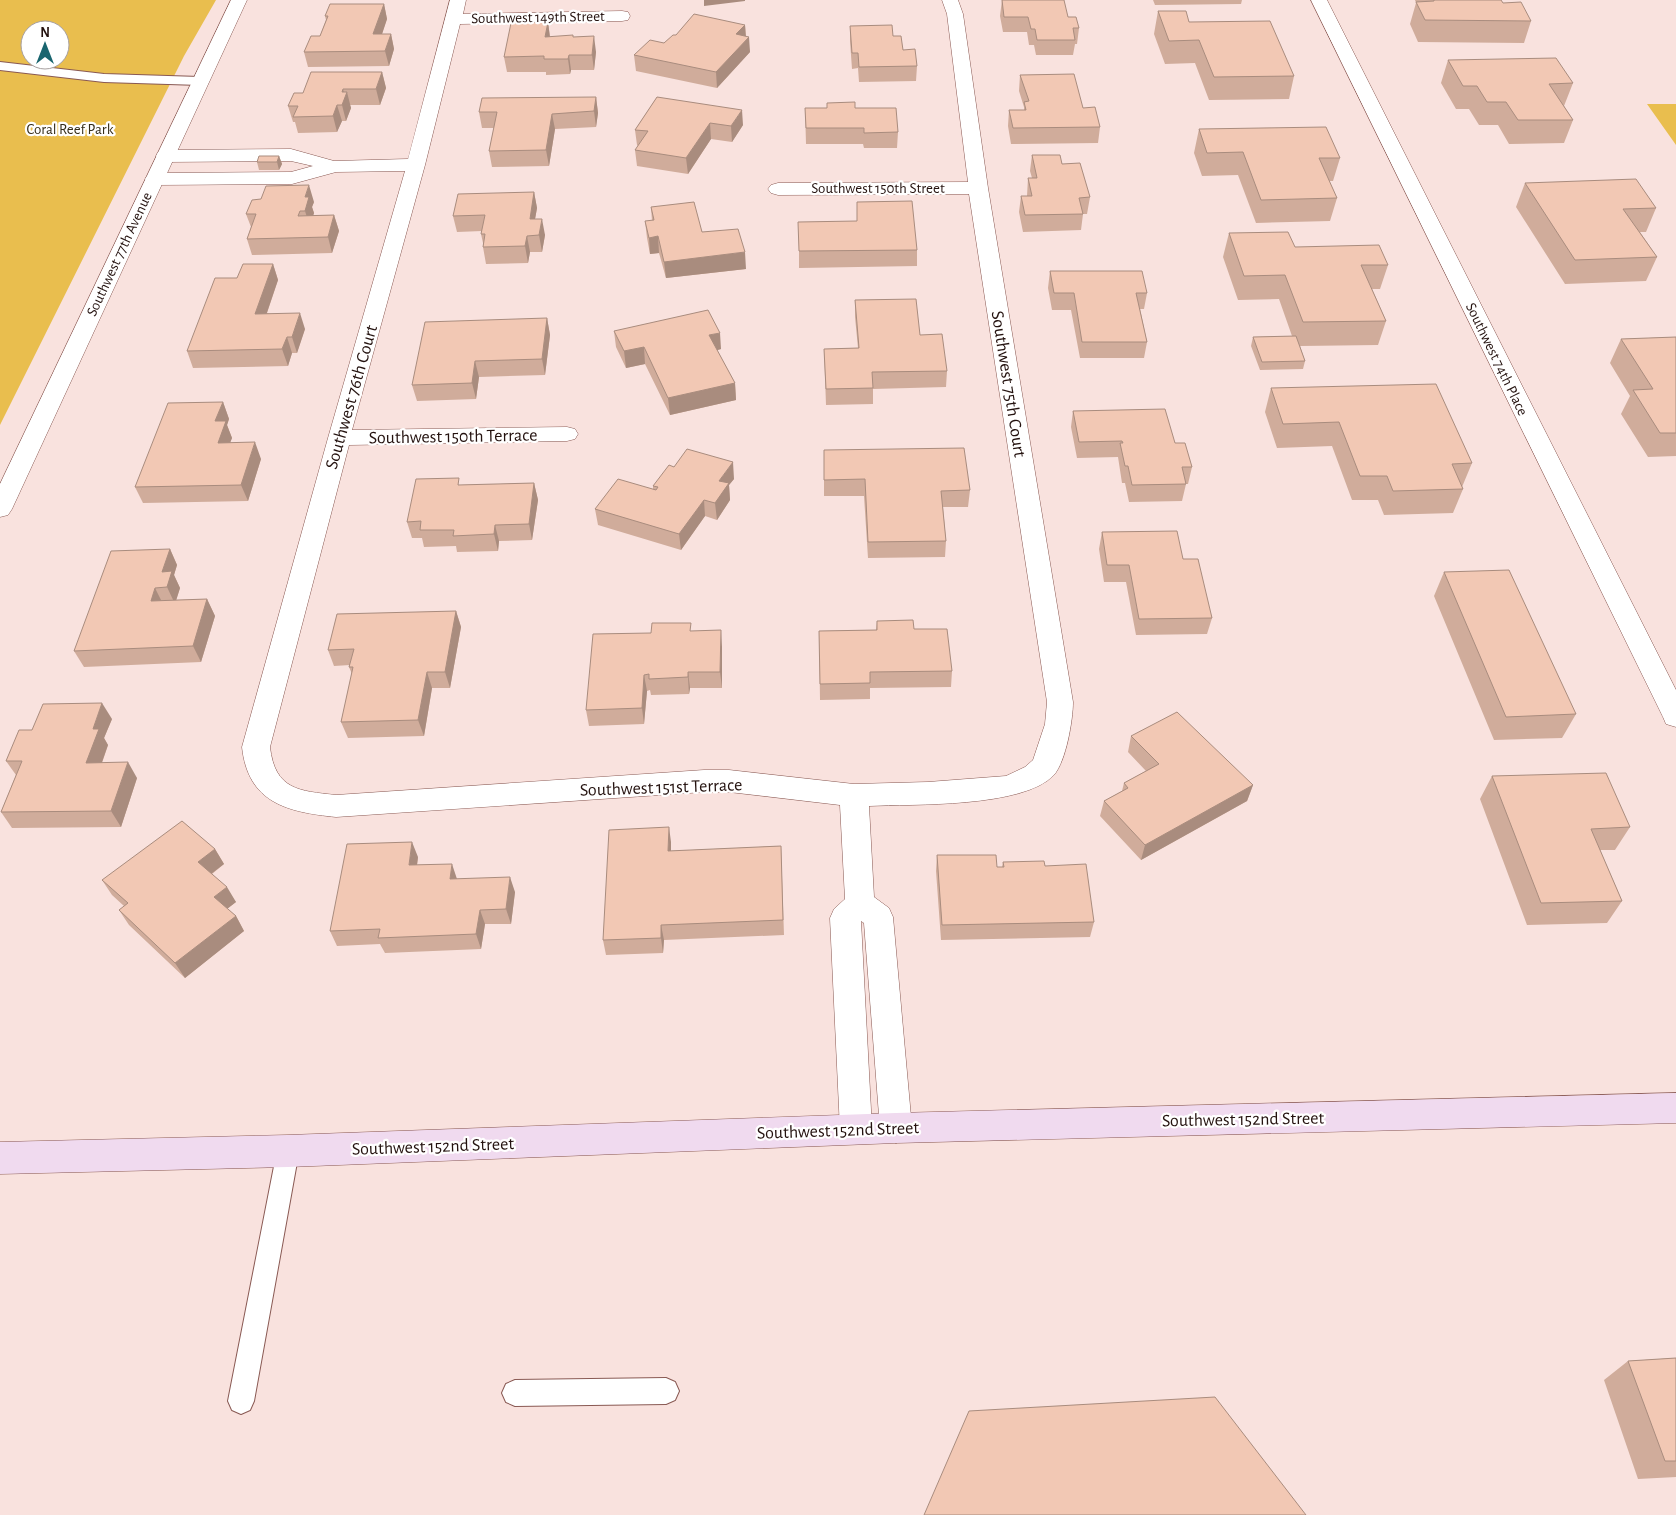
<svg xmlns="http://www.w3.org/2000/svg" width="1676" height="1515" viewBox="0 0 1676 1515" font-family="'Alegreya Sans',sans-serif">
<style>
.green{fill:#e9be4e;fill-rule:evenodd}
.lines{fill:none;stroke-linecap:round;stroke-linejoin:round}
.service-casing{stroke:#895953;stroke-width:2}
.minor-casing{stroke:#895953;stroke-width:1}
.tertiary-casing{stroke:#895953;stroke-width:1}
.secondary-casing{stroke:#895953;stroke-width:1}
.service{fill:#fff;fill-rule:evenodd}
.minor{fill:#fff;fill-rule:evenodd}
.tertiary{fill:#fff;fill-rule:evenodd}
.secondary{fill:#f0daef;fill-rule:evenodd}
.wall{fill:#d0ac9b}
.shaded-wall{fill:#a98c7e}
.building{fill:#f2c8b4;stroke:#a98c7e}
.labels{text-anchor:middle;stroke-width:4.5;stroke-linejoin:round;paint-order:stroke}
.far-street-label{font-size:15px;fill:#24120f;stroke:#fff}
.far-park-label{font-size:15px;fill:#352d1a;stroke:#fff}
.street-label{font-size:18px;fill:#24120f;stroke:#fff}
</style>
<rect width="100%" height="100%" fill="#f9e2de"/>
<path class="green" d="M0,0H216L184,56L0,425ZM30,30H60V60H30Z
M1647,104H1676V145Z"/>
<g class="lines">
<g class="service-casing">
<path id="service" d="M0,62L104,74L200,77L206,81L200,85L104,82L0,70Z
M288,1140L296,1143L299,1151L254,1401L250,1410L241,1414L232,1410L228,1401L277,1151L280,1143Z
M666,1378L675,1382L679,1391L675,1400L666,1404L515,1406L506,1402L502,1393L506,1384L515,1380Z"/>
</g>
<g class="minor-casing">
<path id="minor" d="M450,0H466L463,14L622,11L628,12L630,16L628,20L622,21L460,24L425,165L352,430L567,427L575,429L578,434L575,439L567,441L349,445L270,747C275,790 299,791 336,795L704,770H729L854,784L928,782L1006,776L1025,767L1033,760L1045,724L1047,702L969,194L778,195L771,193L768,189L771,185L778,183L968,182L947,14L942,0H958L963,14L988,188L1073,702C1073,720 1066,761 1054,775C1023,808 913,804 869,806L874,897L889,908L893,917L912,1128L908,1139L896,1143L884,1139L880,1128L864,923L861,921L872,1129L868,1140L856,1144L844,1140L840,1129L830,918L834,909L845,899L840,805L729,792H704L336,817C287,812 248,803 242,747L328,438L405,171L336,172L292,184L155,185L148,183L145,179L148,175L155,173L291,172L313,166L291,161L165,162L158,160L156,156L158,152L165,150L291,149L334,161L408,159Z
M1311,0H1327L1676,690V727L1666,724L1663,717Z"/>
</g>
<g class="tertiary-casing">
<path id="tertiary" d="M231,0H247L12,509L8,515L0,517V484Z"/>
</g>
<g class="secondary-casing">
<path id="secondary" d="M1676,1093V1123L896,1143L288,1167L0,1174V1142L288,1135L896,1113Z"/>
</g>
<use href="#service" class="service"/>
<use href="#minor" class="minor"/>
<use href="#tertiary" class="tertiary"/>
<use href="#secondary" class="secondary"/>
</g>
<path class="wall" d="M1002,0L1068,17L1079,28L1077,44H1075L1073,55H1036L1034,45H1029L1027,32H1003L1000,16Z
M1153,0H1242L1241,4L1155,5Z
M1415,0H1501L1503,3L1531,21L1524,43L1418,42L1410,24L1416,3Z
M384,4L387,19L382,34H391L394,49L389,66L308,67L304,52L320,36L326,20L325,16Z
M1158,11L1189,22L1294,76L1289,99L1209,100L1195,63L1165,64L1154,34Z
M548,22L550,37H574L596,52L594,70H571L570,74L546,75V72H507L504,57Z
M745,25L746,36L750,52L717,88L636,71L634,55L664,43L676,35Z
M850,26L893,36L903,50L917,66L916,81L859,82L858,68L852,69L850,41Z
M1448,60L1573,83L1564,106L1573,120L1564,143L1509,144L1498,125H1479L1469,109H1456L1441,83Z
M382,72L386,88L380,105H350L351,108L346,121H342L337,132L298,133L295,122H293L288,106L303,93Z
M1020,75L1100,127L1098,143L1011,144L1008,126L1009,110H1024V107L1019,91Z
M596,97L598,113L596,127L555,129L549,166L492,167L489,151L494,128H482L479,112Z
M657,97L743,125L732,142L711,139L688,174L637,166L635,150L638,146L637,145L635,130Z
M805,108H855L898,132L897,148H864L863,144H806Z
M1199,129L1340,158L1333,181H1329L1337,198L1330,221L1256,223L1238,175L1202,176L1194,153Z
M1032,155L1062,164L1090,197L1087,214H1083L1081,230L1023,232L1019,212L1021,196H1027L1028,178H1032L1030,171Z
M279,156L282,164L279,170H259L257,162Z
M1525,183L1656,208L1646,232H1640L1657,257L1646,281L1565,284L1516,207Z
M534,192L537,208L535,219L545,235L542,252H530L528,263L486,264L483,247V243L481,234L482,231L457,232L453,216Z
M314,202L312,207L314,213L313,215H334L339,231L332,253L252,255L247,239L251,227L246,214Z
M857,202L917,250V266L799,268V251L857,221Z
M651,207L702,232L746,269L666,278L659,253L650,254L647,238L645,221H652Z
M1229,233L1295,247L1388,265L1380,289H1372L1386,321L1378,345L1300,346L1305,361L1303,369L1260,370L1251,346L1253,337L1292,336L1279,299L1238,300L1223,257Z
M273,264L278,280L267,313L305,329L297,353H292L288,366L193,368L187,351Z
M1050,271L1147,293L1144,309H1140L1147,342L1144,358H1080L1071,310H1052L1048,288Z
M855,300L920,335L947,371L946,387L873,389V404L826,405L824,349L858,348L855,317Z
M547,318L550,335L545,375L479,377L476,399L417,401L412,385Z
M614,331L721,349L717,350L735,383L736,400L670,415L645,364L626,368L616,347Z
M1676,337V456L1648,457L1621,414L1630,396L1610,363L1621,339Z
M1271,388L1472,463L1462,487L1463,489L1453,513L1384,515L1378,500H1352L1332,446L1277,448L1265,412Z
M223,402L229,419L227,425L232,438L230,442L261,459L248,501L143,503L135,487Z
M1073,411L1175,443L1192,467L1188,484H1186L1182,501L1129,502L1125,483H1122L1118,457L1077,458L1071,427Z
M824,450L970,490L968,507H943L946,541L945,557L868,558L864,496H824Z
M674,467L734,479L729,485L730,500L717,520L705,516L681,550L598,525L595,509L653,489V486Z
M534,483L538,500L532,540L499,541L498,551L457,552L456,546L424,547L422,538H412L407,522L461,485Z
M1102,532L1183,559L1212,618L1207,634L1136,635L1126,582H1104L1099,549Z
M170,549L177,565L174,575L180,588L176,600L207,599L215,616L201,662L84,667L74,651Z
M1444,572L1576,714L1562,738L1494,740L1434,596Z
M456,611L461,627L450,688H432L424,736L348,738L341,722L352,674L349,667L350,665L334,666L328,650Z
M877,621L914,629L952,671L951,687L870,688V699L820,700L819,631L876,630Z
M692,631L722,647V688H690L689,694L651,695L650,690L647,691L644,724L589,726L586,710L651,633Z
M112,719L104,738L108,745L102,763L137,778L121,827L12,828L1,812L16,775L6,761L32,730Z
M1131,736L1253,785L1247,801L1141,860L1100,816L1104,801L1122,791L1124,783L1146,771L1128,752Z
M1492,776L1630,827L1615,850H1600L1622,901L1607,923L1527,925L1480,799Z
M671,842V851L781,846L784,935L664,940L663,953L606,955L603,940Z
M215,849L224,864L212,874L236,902L227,909L236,916L244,931L185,978L129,925L119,910L124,906L112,895L102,880Z
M937,855L997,867H1002L1003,862L1045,866L1094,922L1090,937L941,940L936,871Z
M418,857L417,865L457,879L515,892L511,924H485L481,949L385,953L380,944L337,946L330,931Z
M1676,1358V1477L1638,1479L1604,1380L1628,1361Z"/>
<path class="shaded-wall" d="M704,0H745V1L704,6Z
M384,4L387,19L377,49L373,34Z
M548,22L550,38L545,37Z
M745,25L746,40L736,34Z
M391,34L394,49L389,66L385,51Z
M594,36L596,52L594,70L592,55Z
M749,37L750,52L717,88L716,72Z
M569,55L571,70L570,74L568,59Z
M382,72L386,88L380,105L376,89Z
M343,89L345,97L347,92L351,108L346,121L342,105V92Z
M596,97L598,113L596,127L594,111Z
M337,105L342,121L337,132L333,116Z
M742,110L743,125L732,142L731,126Z
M552,114L555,129L549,166L546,150Z
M710,123L711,139L688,174L686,158Z
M279,156L282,164L279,170L277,162Z
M309,185L314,202L312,207L314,213L310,227L305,211V197Z
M534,192L537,208L532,236L530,219Z
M334,215L339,231L332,253L328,237Z
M542,219L545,235L542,252L539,235Z
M527,236L530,252L528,263L525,246Z
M658,236L659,253L650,254L649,238Z
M745,252L746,269L666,278L664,262Z
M273,264L278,280L261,330L255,314Z
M300,313L305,329L297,353L292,337Z
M547,318L550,335L545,375L542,359Z
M720,333L721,349L711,352L709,335Z
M287,337L292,353L288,366L282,349Z
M644,347L645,364L626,368L624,351Z
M475,361L479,377L476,399L472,383Z
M735,383L736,400L670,415L668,398Z
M223,402L229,419L227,425L232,438L224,459L218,443L215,421Z
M255,442L261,459L248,501L241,485Z
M733,462L734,479L729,485L730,500L717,520L715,503L719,481Z
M534,483L538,500L532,540L529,524Z
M704,500L705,516L681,550L679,534Z
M495,525L499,541L498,551L494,534Z
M170,549L177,565L174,575L180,588L175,604L167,587L162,572Z
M155,588L163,604L151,601Z
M207,599L215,616L201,662L193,646Z
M456,611L461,627L450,688L445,672Z
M721,630L722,647V688L720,672Z
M427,672L432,688L424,736L418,720Z
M688,672L690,688L689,694L688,677Z
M644,675L647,691L644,724L642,708Z
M102,703L112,719L104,738L108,745L96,779L86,763L93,729Z
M128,762L137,778L121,827L111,811Z
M1253,785L1247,801L1141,860L1145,845Z
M669,827L671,842V866L668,851Z
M412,842L418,857L415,880L409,865Z
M215,849L224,864L207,877L198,862Z
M452,864L457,879H450Z
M510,877L515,892L511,924L506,909Z
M227,887L236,902L223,912L214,897Z
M480,910L485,924L481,949L476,934Z
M236,916L244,931L185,978L175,963Z
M661,925L664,940L663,953L661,938Z"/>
<path class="building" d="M1002,0H1064L1068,17H1076L1079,28H1073L1075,40H1037L1035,29H1031L1028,17H1004Z
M1434,0H1501L1503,3L1521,2L1531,21L1425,20L1416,2L1434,1Z
M330,4H384L373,34H391L385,51L304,52L311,36H320L328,16H325Z
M1158,11H1186L1189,22L1270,21L1294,76L1214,77L1199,40L1169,41Z
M694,14L745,25L736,34L749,37L716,72L634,55L650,40L664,43L673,35H676Z
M548,22L545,37L573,35V37L594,36L592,55H569L568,59H544V56L504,57L511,23Z
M892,25L893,36H901L903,50L915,49L917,66L859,67L858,53H852L850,26Z
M1556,58L1573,83L1549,84L1573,120H1518L1506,102H1487L1477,86H1463L1448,60Z
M311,72H382L376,89H343L342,92H347L342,105H337L333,116L293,117L298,106H288L294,93H303Z
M1074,74L1083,108L1095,107L1100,127L1013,128L1009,110H1026L1024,102L1029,101L1020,75Z
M596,97L594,111L552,114L546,150L489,151L497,112H479L482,98Z
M657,97L742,110L731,126L710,123L686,158L635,150L648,131L635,130Z
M855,102V108H896L898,132L864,133V128H806L805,108H827V103Z
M1326,127L1340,158H1319L1337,198L1261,200L1243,152L1207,153L1199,129Z
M1032,155H1060L1062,164L1080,163L1090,197L1079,198L1083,214L1025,215L1021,196H1032L1028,178H1037Z
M259,156H279L277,162H257Z
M1636,179L1656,208L1623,209L1657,257L1575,260L1525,183Z
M309,185L305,197H309L305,211H300L298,216L334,215L328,237L247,239L256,214H246L252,200L261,199L266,186Z
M534,192L530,219H542L539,235L527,236L525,246L483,247L485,234H481L485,215L453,216L458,194Z
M912,201L917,250L799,251L798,222L857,221V202Z
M694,202L702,232L738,229L745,252L664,262L658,236L649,238L645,221L654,220L651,207Z
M1288,232L1295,247L1379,245L1388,265H1361L1386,321L1303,322L1285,275L1244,276L1229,233Z
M243,264H273L255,314L300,313L292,337H287L282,349L187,351L215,278H237Z
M1050,271H1142L1147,293H1136L1147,342H1082L1074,293H1054Z
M916,299L920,335L942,334L947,371L872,372L873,388L826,389L824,349L859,348L855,300Z
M708,310L720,333L709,335L735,383L668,398L644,347L624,351L614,331Z
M547,318L542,359L475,361L472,383L412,385L425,322Z
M1296,336L1305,361L1262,362L1253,337Z
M1676,337V433H1660L1633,390L1653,389L1621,339Z
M1436,384L1472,463L1452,464L1463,489L1393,491L1387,476H1360L1339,422L1283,424L1271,388Z
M223,402L215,421H226L218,443L255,442L241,485L135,487L168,403Z
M1165,409L1175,443H1185L1192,467H1182L1186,484L1132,485L1128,466H1125L1120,443H1123L1122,441L1079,442L1073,411Z
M964,448L970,490L941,491L946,541L868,542L865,479L824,480V450Z
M687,449L733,462L719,481L729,483L715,503L704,500L679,534L595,509L618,479L656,490L658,487L653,486L669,465L674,467Z
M459,478L458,485L534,483L529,524L495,525L494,534L453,536L454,530H420L421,521L407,522L416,479Z
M1177,531L1183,559H1198L1212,618L1139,619L1129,565H1107L1102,532Z
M170,549L162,572L172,571L167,587L155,588L151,601L207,599L193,646L74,651L111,551Z
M1509,570L1576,714L1506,717L1444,572Z
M456,611L445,672H427L418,720L341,722L353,667H349L354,649L328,650L337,614Z
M913,620L914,629H947L952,671L870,672V683L820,684L819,631L877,630V621Z
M652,623H691L690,631L721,630L720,672H688V677L649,679V674L644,675L642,708L586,710L593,634L651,633Z
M102,703L93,729H99L86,763L128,762L111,811L1,812L22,761H6L19,730H32L43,704Z
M1177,712L1253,785L1145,845L1104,801L1128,788L1124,783L1159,764L1131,736Z
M1606,773L1630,827L1591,829L1622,901L1541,903L1492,776Z
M182,821L215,849L198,862L227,887L214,897L236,916L175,963L119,910L128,903L102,880Z
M669,827L668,851L781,846L783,920L661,925V938L603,940L609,830Z
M412,842L409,865L452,864L450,879L510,877L506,909L480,910L476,934L378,938L380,929L330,931L347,844Z
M937,855H996L997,867H1004L1003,862L1044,861L1045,866L1086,864L1094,922L942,925Z
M1676,1358V1461H1665L1628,1361Z
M1215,1397L1306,1515H924L969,1411Z"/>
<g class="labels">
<g class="far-street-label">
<text transform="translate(538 17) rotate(-1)" y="5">Southwest 149th Street</text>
<text x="878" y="193">Southwest 150th Street</text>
<text transform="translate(119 254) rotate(-65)" y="5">Southwest 77th Avenue</text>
<text transform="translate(1497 359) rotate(64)" y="5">Southwest 74th Place</text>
</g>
<g class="far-park-label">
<text x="70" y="134">Coral Reef Park</text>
</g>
<g class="street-label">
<text transform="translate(1009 384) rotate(81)" y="6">Southwest 75th Court</text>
<text transform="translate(351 397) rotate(-74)" y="6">Southwest 76th Court</text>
<text transform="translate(453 436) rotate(-1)" y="6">Southwest 150th Terrace</text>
<text transform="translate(661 787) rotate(-2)" y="6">Southwest 151st Terrace</text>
<text transform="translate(1243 1119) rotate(-1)" y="6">Southwest 152nd Street</text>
<text transform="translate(838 1130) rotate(-2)" y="6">Southwest 152nd Street</text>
<text transform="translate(433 1146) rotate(-2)" y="6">Southwest 152nd Street</text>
</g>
</g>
<g transform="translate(45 45)"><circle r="24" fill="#ffffff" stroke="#a7a09f"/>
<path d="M0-4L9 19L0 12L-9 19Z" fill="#19656f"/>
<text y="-8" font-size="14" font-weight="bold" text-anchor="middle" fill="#24120f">N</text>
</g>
</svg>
